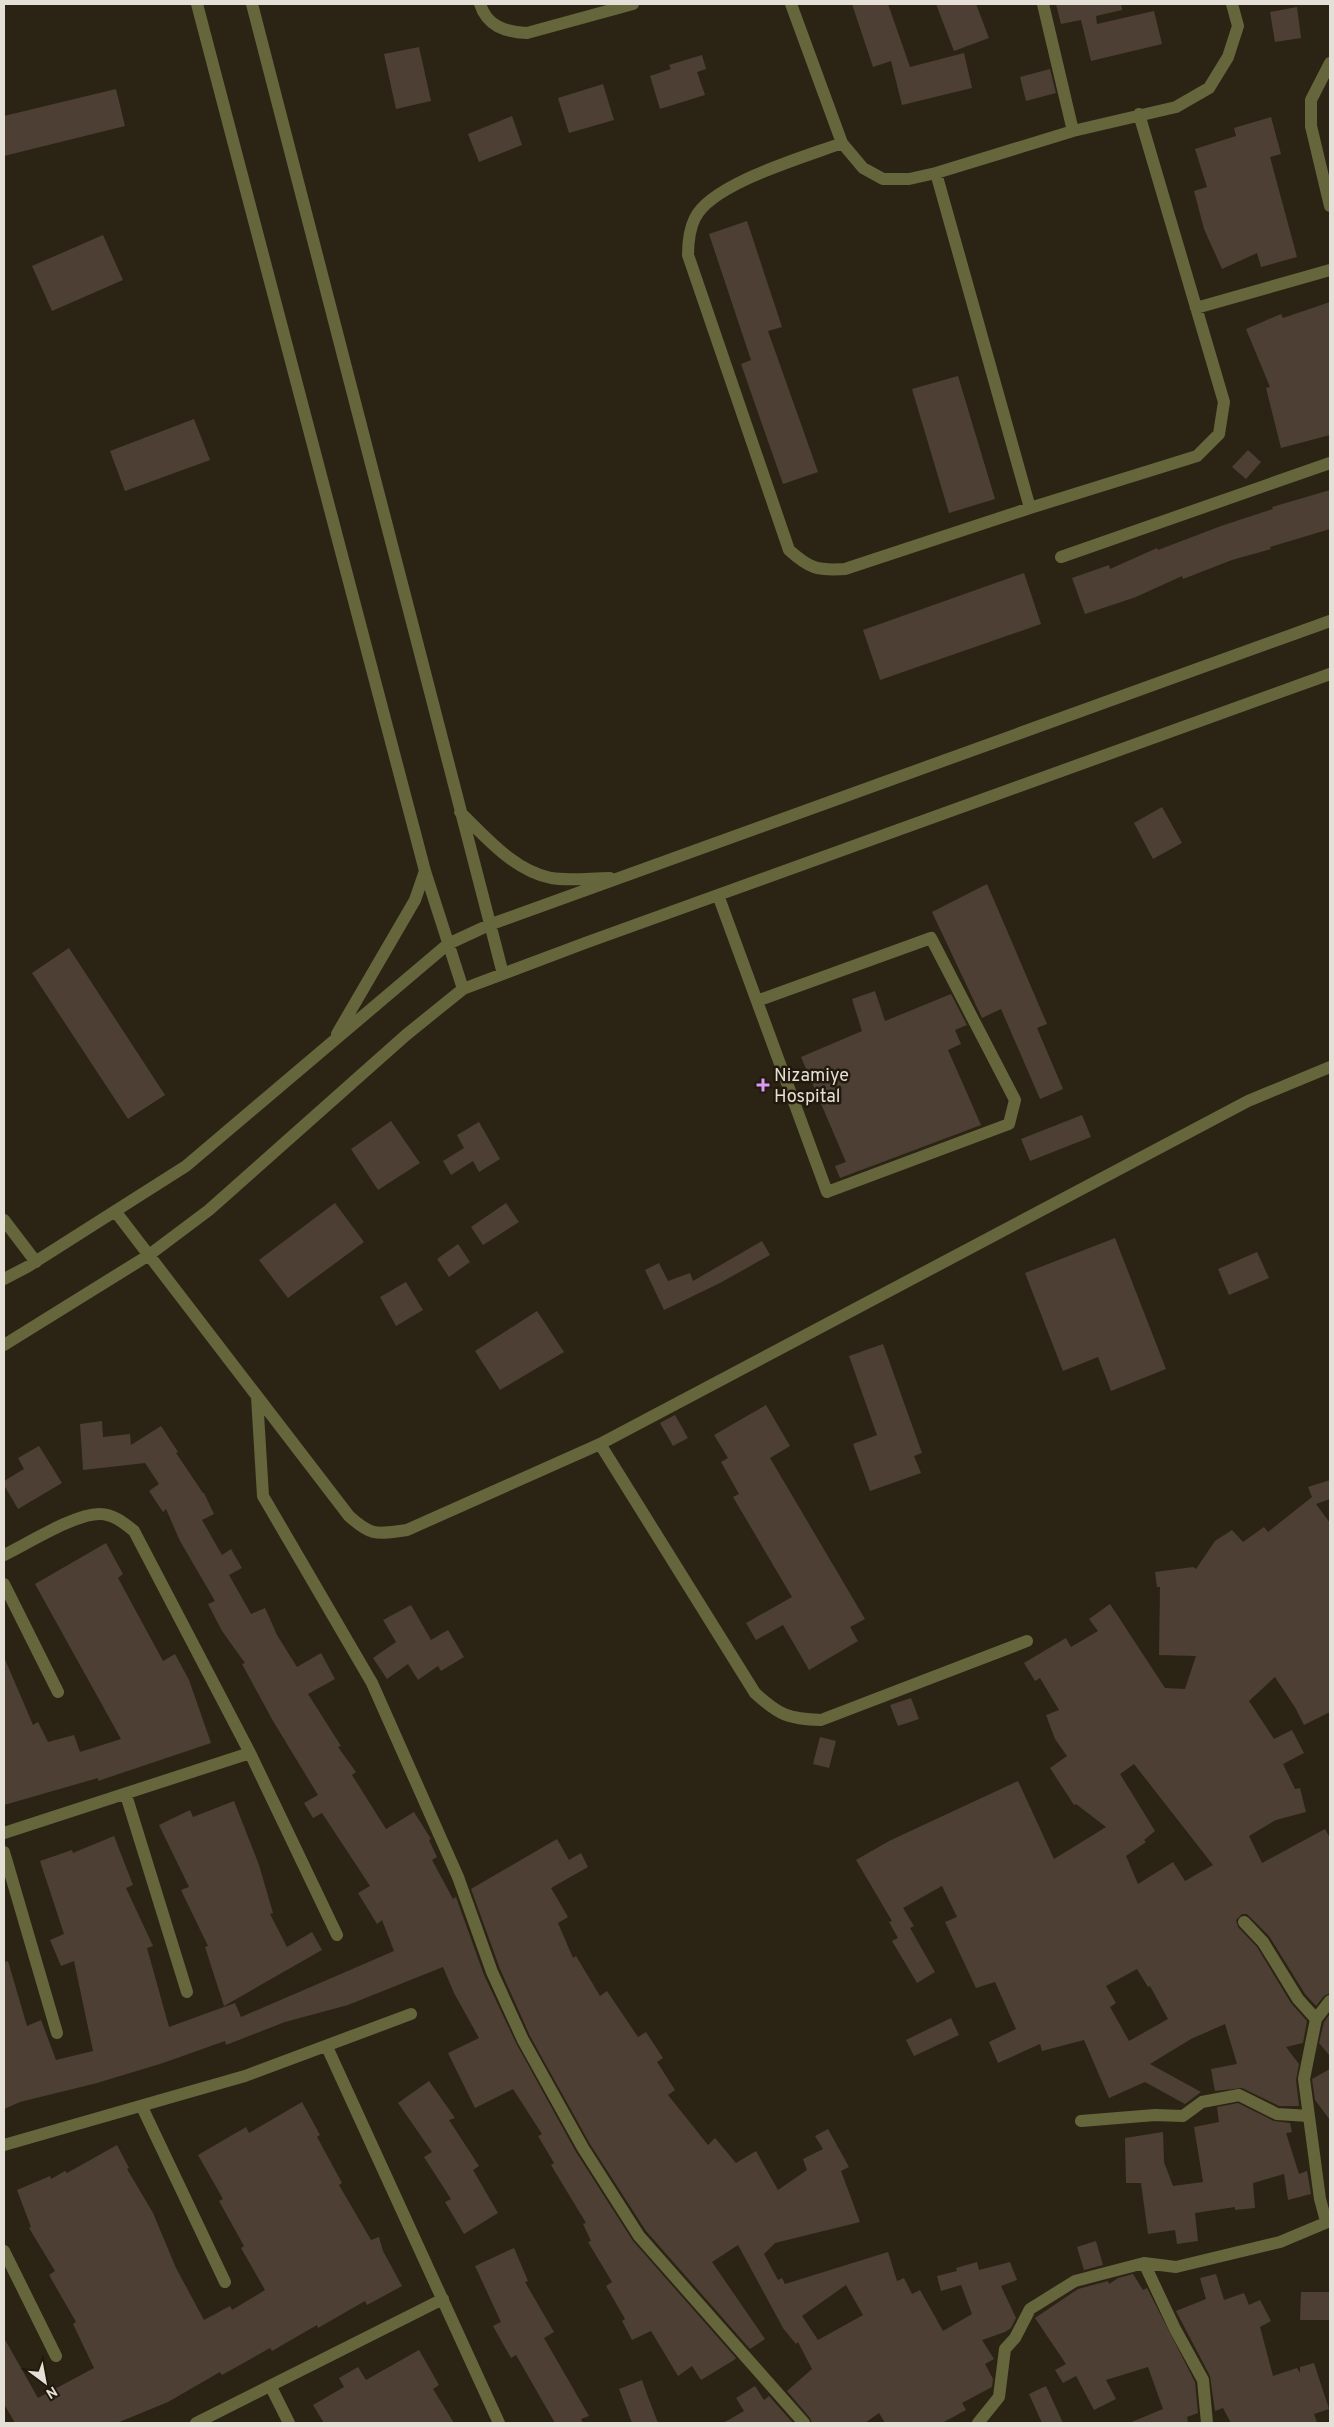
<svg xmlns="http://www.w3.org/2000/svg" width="1334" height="2427" viewBox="0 0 1334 2427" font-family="Overpass,sans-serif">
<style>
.building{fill:#4d3f34;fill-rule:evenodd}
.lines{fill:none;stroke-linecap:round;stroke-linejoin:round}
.minor{stroke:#66663d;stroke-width:12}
.poi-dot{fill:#da9af7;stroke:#211a0c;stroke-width:2}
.labels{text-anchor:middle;stroke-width:5;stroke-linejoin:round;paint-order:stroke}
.poi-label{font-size:18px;fill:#e5e0d7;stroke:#211a0c;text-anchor:start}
</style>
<rect width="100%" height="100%" fill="#2b2415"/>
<path class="building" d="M852,4H888L910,67L964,53L972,88L902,105L891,61L873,67Z
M936,4H976L989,38L954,51Z
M1056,4H1121L1122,10L1096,16L1097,24L1154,11L1162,44L1091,61L1081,20L1061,24Z
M1297,7L1301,38L1275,42L1270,12Z
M419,47L431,101L396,109L384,54Z
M702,55L706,69L697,72L705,95L660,109L650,76L671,69L669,65Z
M1050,69L1056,93L1026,101L1020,77Z
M603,84L614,120L569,133L558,98Z
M116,89L125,126L4,156V116Z
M512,116L522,145L479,162L468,134Z
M1271,117L1281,154L1270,157L1297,257L1261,267L1257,253L1222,269L1204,229L1194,191L1207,187L1195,149L1236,136L1234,128Z
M747,221L782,327L768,331L818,472L783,484L741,364L751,360L709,234Z
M103,235L123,280L52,311L32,266Z
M1330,302V435L1281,448L1266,388L1270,387L1246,329L1281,314L1283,318Z
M958,376L995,499L949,513L912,389Z
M194,419L210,460L125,491L110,451Z
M1248,450L1261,462L1246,479L1232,467Z
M1330,490V529L1270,547L1271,549L1232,560L1183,579L1182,576L1136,597L1085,614L1072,578L1109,565L1110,569L1157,548L1158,550L1221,526L1273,509L1272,507Z
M1024,573L1041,624L880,680L863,630Z
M1162,807L1182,843L1153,859L1134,823Z
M987,884L1047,1024L1037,1028L1063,1089L1040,1099L1001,1009L982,1018L932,912Z
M69,948L165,1095L128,1119L32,973Z
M875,991L885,1021L951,994L967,1025L955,1030L961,1044L948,1050L981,1125L840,1178L835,1166L846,1162L801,1057L862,1031L852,999Z
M1082,1115L1091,1137L1030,1161L1021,1139Z
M391,1121L420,1163L378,1190L351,1149Z
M479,1122L500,1159L479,1172L473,1161L451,1175L443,1161L464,1148L457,1135Z
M335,1203L364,1242L288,1298L259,1260Z
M506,1203L519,1222L483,1245L471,1227Z
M1115,1238L1166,1369L1111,1391L1098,1357L1063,1371L1025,1273Z
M762,1241L770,1255L720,1283L664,1310L645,1270L659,1263L668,1281L690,1273L693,1281Z
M458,1244L470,1262L449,1277L437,1259Z
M1257,1252L1269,1278L1229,1295L1218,1269Z
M406,1282L423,1310L396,1326L380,1297Z
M537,1311L564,1352L500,1390L475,1351Z
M883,1344L922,1453L914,1456L921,1473L870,1491L853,1444L877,1435L849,1356Z
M766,1405L790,1446L770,1458L865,1619L850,1627L858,1641L809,1670L783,1625L756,1640L746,1623L792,1597L733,1497L739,1494L721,1462L728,1458L714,1435Z
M675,1415L688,1438L673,1446L660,1423Z
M102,1421L103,1437L130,1434L131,1445L161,1426L178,1452L176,1453L203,1493H204L214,1514L202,1520L222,1555L231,1549L242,1568L229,1575L251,1614L265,1608L277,1635L297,1667L321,1653L335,1679L308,1694L341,1746L338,1747L356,1772L352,1775L386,1829L414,1812L431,1839L429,1840L437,1857L432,1860L453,1899L456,1897L484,1975L516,2043L576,2152L633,2241L736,2358L734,2360L701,2380L692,2366L678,2376L651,2331L632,2340L622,2321L625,2319L606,2286L612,2282L588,2242L591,2241L583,2224L586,2223L551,2165L554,2163L538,2136L542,2134L513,2089L475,2108L448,2053L479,2038L454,1993L443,1967L348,2005L285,2022L226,2045L225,2041L163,2063L97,2083L20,2102L4,2109V1962L8,1961L27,2026L41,2020L56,2060L93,2051L74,1961L61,1966L50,1940L64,1934L40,1861L72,1850L73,1853L114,1836L133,1885L126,1888L153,1946L147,1948L169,2027L235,2003L241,2017L394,1951L382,1920L377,1924L358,1893L370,1886L322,1813L313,1818L304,1803L318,1795L273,1721L242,1664L245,1663L222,1631L208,1604L215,1601L180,1541L166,1509L163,1512L149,1491L159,1484L145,1463L83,1470L80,1424Z
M39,1446L62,1483L18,1509L4,1485V1481L24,1469L18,1458Z
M1330,1480V1499L1316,1504L1330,1523V1712L1304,1725L1296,1709L1275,1677L1249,1701L1274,1739L1292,1730L1304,1753L1283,1764L1295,1789L1300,1788L1306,1812L1276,1820L1249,1836L1262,1863L1325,1829L1330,1838V1993L1324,1996L1316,2006L1305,1994L1269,1936L1247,1914H1242L1236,1920L1238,1927L1257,1947L1291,2003L1307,2021L1303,2043L1286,2047L1299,2064L1296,2080L1299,2106H1279L1242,2088L1215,2091L1211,2069L1237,2064L1225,2024L1191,2039L1150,2064L1201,2092L1185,2104L1145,2082L1109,2098L1084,2040L1042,2051L1040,2044L998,2063L989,2042L1016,2029L995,1982L976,1988L945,1922L957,1917L942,1886L903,1908L914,1926L910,1928L935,1972L917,1983L892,1941L898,1938L889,1922L892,1921L856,1860L889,1841L1018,1781L1054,1859L1106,1827L1076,1804L1074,1805L1050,1768L1067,1756L1055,1739L1046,1715L1059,1710L1040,1678L1035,1681L1024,1663L1066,1638L1071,1647L1098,1631L1089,1619L1110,1604L1165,1688L1185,1689L1196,1656L1159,1655L1160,1587H1157L1155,1572L1193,1567L1196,1569L1215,1541L1232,1530L1243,1542L1264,1527L1268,1532L1312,1497L1308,1487ZM1134,1764L1213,1865L1185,1881L1173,1862L1138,1884L1126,1856L1146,1842L1144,1840L1155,1831L1120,1774ZM1137,1969L1148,1987L1150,1986L1168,2019L1129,2041L1110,2007L1116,2003L1106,1986Z
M106,1543L123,1574L118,1578L163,1661L175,1654L189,1680L211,1743L98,1781V1778L4,1805V1657L33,1725L38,1722L48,1742L74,1735L80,1752L121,1739L35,1584Z
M411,1605L431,1640L448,1630L464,1657L441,1671L438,1666L418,1680L408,1664L387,1679L373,1658L396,1642L383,1620Z
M911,1698L919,1719L898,1726L890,1705Z
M820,1737L836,1741L829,1768L813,1764Z
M234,1801L259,1865L273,1913L270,1914L287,1947L312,1932L322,1950L224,2006L205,1947L208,1946L181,1890L189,1887L159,1825L190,1810L193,1817Z
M557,1839L569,1860L581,1853L588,1867L551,1888L568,1917L558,1923L573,1958L576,1956L600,1996L607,1991L638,2037L646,2032L663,2058L657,2062L675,2090L668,2095L708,2145L715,2138L736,2163L756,2151L778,2190L807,2170L803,2159L823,2149L815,2136L828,2129L849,2167L841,2171L860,2222L775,2243L764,2254L778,2280L782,2278L785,2284L888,2252L897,2281L904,2278L912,2294L920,2290L943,2331L972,2314L961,2285L941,2291L937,2276L957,2271L956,2268L977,2262L979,2270L1010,2262L1017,2280L1001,2286L1016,2318L1011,2328L1005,2332L982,2340L994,2359L985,2364L993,2379L992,2387L962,2403L966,2410L942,2423H885L879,2413L865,2423H812L810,2418L787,2391L812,2369L798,2342L796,2344L783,2328L738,2245L712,2262L765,2339L750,2349L646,2231L590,2144L530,2036L500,1969L471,1889ZM846,2285L863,2315L818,2340L802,2316Z
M1330,2014V2056L1319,2043L1324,2022Z
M951,2018L959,2035L914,2056L906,2040Z
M1330,2069V2120L1315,2100L1312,2079Z
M429,2081L455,2118L449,2120L479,2166L473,2170L498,2213L464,2234L445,2202L451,2199L424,2157L432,2152L398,2103Z
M302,2102L320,2135L317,2137L342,2183L339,2185L371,2240L379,2237L383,2251L402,2286L367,2305L365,2301L318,2328L317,2325L272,2351L270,2348L222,2375L220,2372L168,2402L117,2423H15L4,2404V2338L38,2398L94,2368L73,2324L76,2322L49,2275L55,2271L29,2228L31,2227L17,2190L50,2176L51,2179L65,2171L67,2173L117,2145L129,2168L127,2169L153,2213L176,2268L204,2320L230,2306L232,2310L265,2290L241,2248L244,2246L219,2201L223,2199L198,2155L246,2127L249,2133Z
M1238,2103L1274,2121L1290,2123L1292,2132L1286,2133L1299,2174L1307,2171L1311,2194L1288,2200L1284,2174L1253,2183L1255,2208L1235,2210V2207L1195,2213L1198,2241L1177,2244L1175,2230L1148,2234L1141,2183H1126L1125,2138L1163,2132L1164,2162L1173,2186L1203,2182L1194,2127L1219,2122L1217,2107Z
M1096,2241L1103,2265L1084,2270L1077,2247Z
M514,2248L528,2281L525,2282L554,2332L544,2338L589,2416L581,2419L583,2423H555L516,2355L511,2358L493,2326L501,2322L475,2266Z
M1133,2274L1143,2290L1147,2288L1195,2382L1198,2413L1187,2417L1188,2423H1129L1163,2409L1148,2367L1106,2380L1116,2399L1094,2410L1076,2376L1063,2383L1055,2370L1066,2364L1035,2318L1078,2289L1108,2281L1109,2284L1118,2278Z
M1216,2274L1224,2300L1244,2293L1249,2305L1260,2300L1271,2321L1260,2327L1273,2376L1297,2368L1300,2373V2367L1314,2363L1329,2409L1314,2414L1317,2423H1231L1223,2408L1215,2411L1210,2376L1176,2311L1206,2299L1200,2278Z
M1301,2292H1330V2320H1300Z
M419,2350L439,2385L433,2389L454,2423H324L313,2405L344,2387L339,2378L358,2367L366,2380Z
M642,2380L648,2397L658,2423H632L619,2389Z
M755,2386L764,2400L769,2396L793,2423H723L744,2411L736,2398Z
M1046,2386L1063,2423H1042L1029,2394Z"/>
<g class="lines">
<path class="minor" d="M197,4L425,871L463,989
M252,4L503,974
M480,4C487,26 505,32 527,33L633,4
M791,4L842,143L863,168L883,179H909L936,173L1073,131L1176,107L1209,88L1228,57L1238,26L1232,4
M1043,4L1073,131
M1330,63L1311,100V126L1330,206
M842,143C805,157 712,183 695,218C689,230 688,242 688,255L789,550C809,568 817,571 845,569L1030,508L1197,456L1219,434L1224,402L1139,114
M936,173L1030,508
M1196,308L1330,270
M1061,557L1330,463
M460,812C486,837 513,870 551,878C569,881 591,878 610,878
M718,895L827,1192L1009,1124L1015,1100L931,938L757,1001
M337,1034L415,900L425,871
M115,1211L349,1516C372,1537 377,1534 407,1530L600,1444L755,1693C779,1715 788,1719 821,1720L1027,1641
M4,1220L36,1262
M4,1279L27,1267L186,1166L448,944L489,925L1330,621
M4,1345L149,1255L209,1210L406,1035L463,989L585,943L1330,674
M257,1397L263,1496L372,1683L458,1877L492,1972L523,2040L583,2148L639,2236L804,2423
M600,1444L1248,1101L1330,1067
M4,1555C27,1544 76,1513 100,1514C113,1514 124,1523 134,1531L250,1753L337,1935
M4,1584L58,1692
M126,1795L187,1992
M4,1833L250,1753
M4,1852L57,2033
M1244,1922L1263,1942L1298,1999L1316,2019
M327,2047L499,2423
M142,2107L225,2282
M1081,2121L1155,2115L1183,2116L1202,2102L1239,2095L1277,2114L1309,2116
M4,2145L245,2076L411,2014
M1326,2221L1320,2199L1304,2079L1316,2019L1330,2001
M4,2251L56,2356
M271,2387L289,2423
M196,2423L443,2299
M978,2423L999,2397L1005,2349L1015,2338L1030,2309L1075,2281L1144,2263
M1207,2423L1203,2380L1175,2329L1144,2263L1176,2267L1280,2242L1330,2221"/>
</g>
<path class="poi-dot" d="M760.5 1077.5h5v5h5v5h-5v5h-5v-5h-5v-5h5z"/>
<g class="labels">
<g class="poi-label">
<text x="774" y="1081">Nizamiye<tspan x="774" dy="21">Hospital</tspan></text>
</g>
</g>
<rect width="1334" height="2427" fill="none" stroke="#e5e0d7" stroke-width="10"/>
<g transform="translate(45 2382) rotate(148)" stroke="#211a0c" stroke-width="4" paint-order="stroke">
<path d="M0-4L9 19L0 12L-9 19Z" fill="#e5e0d7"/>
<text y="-8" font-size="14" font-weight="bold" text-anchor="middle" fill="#e5e0d7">N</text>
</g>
</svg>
